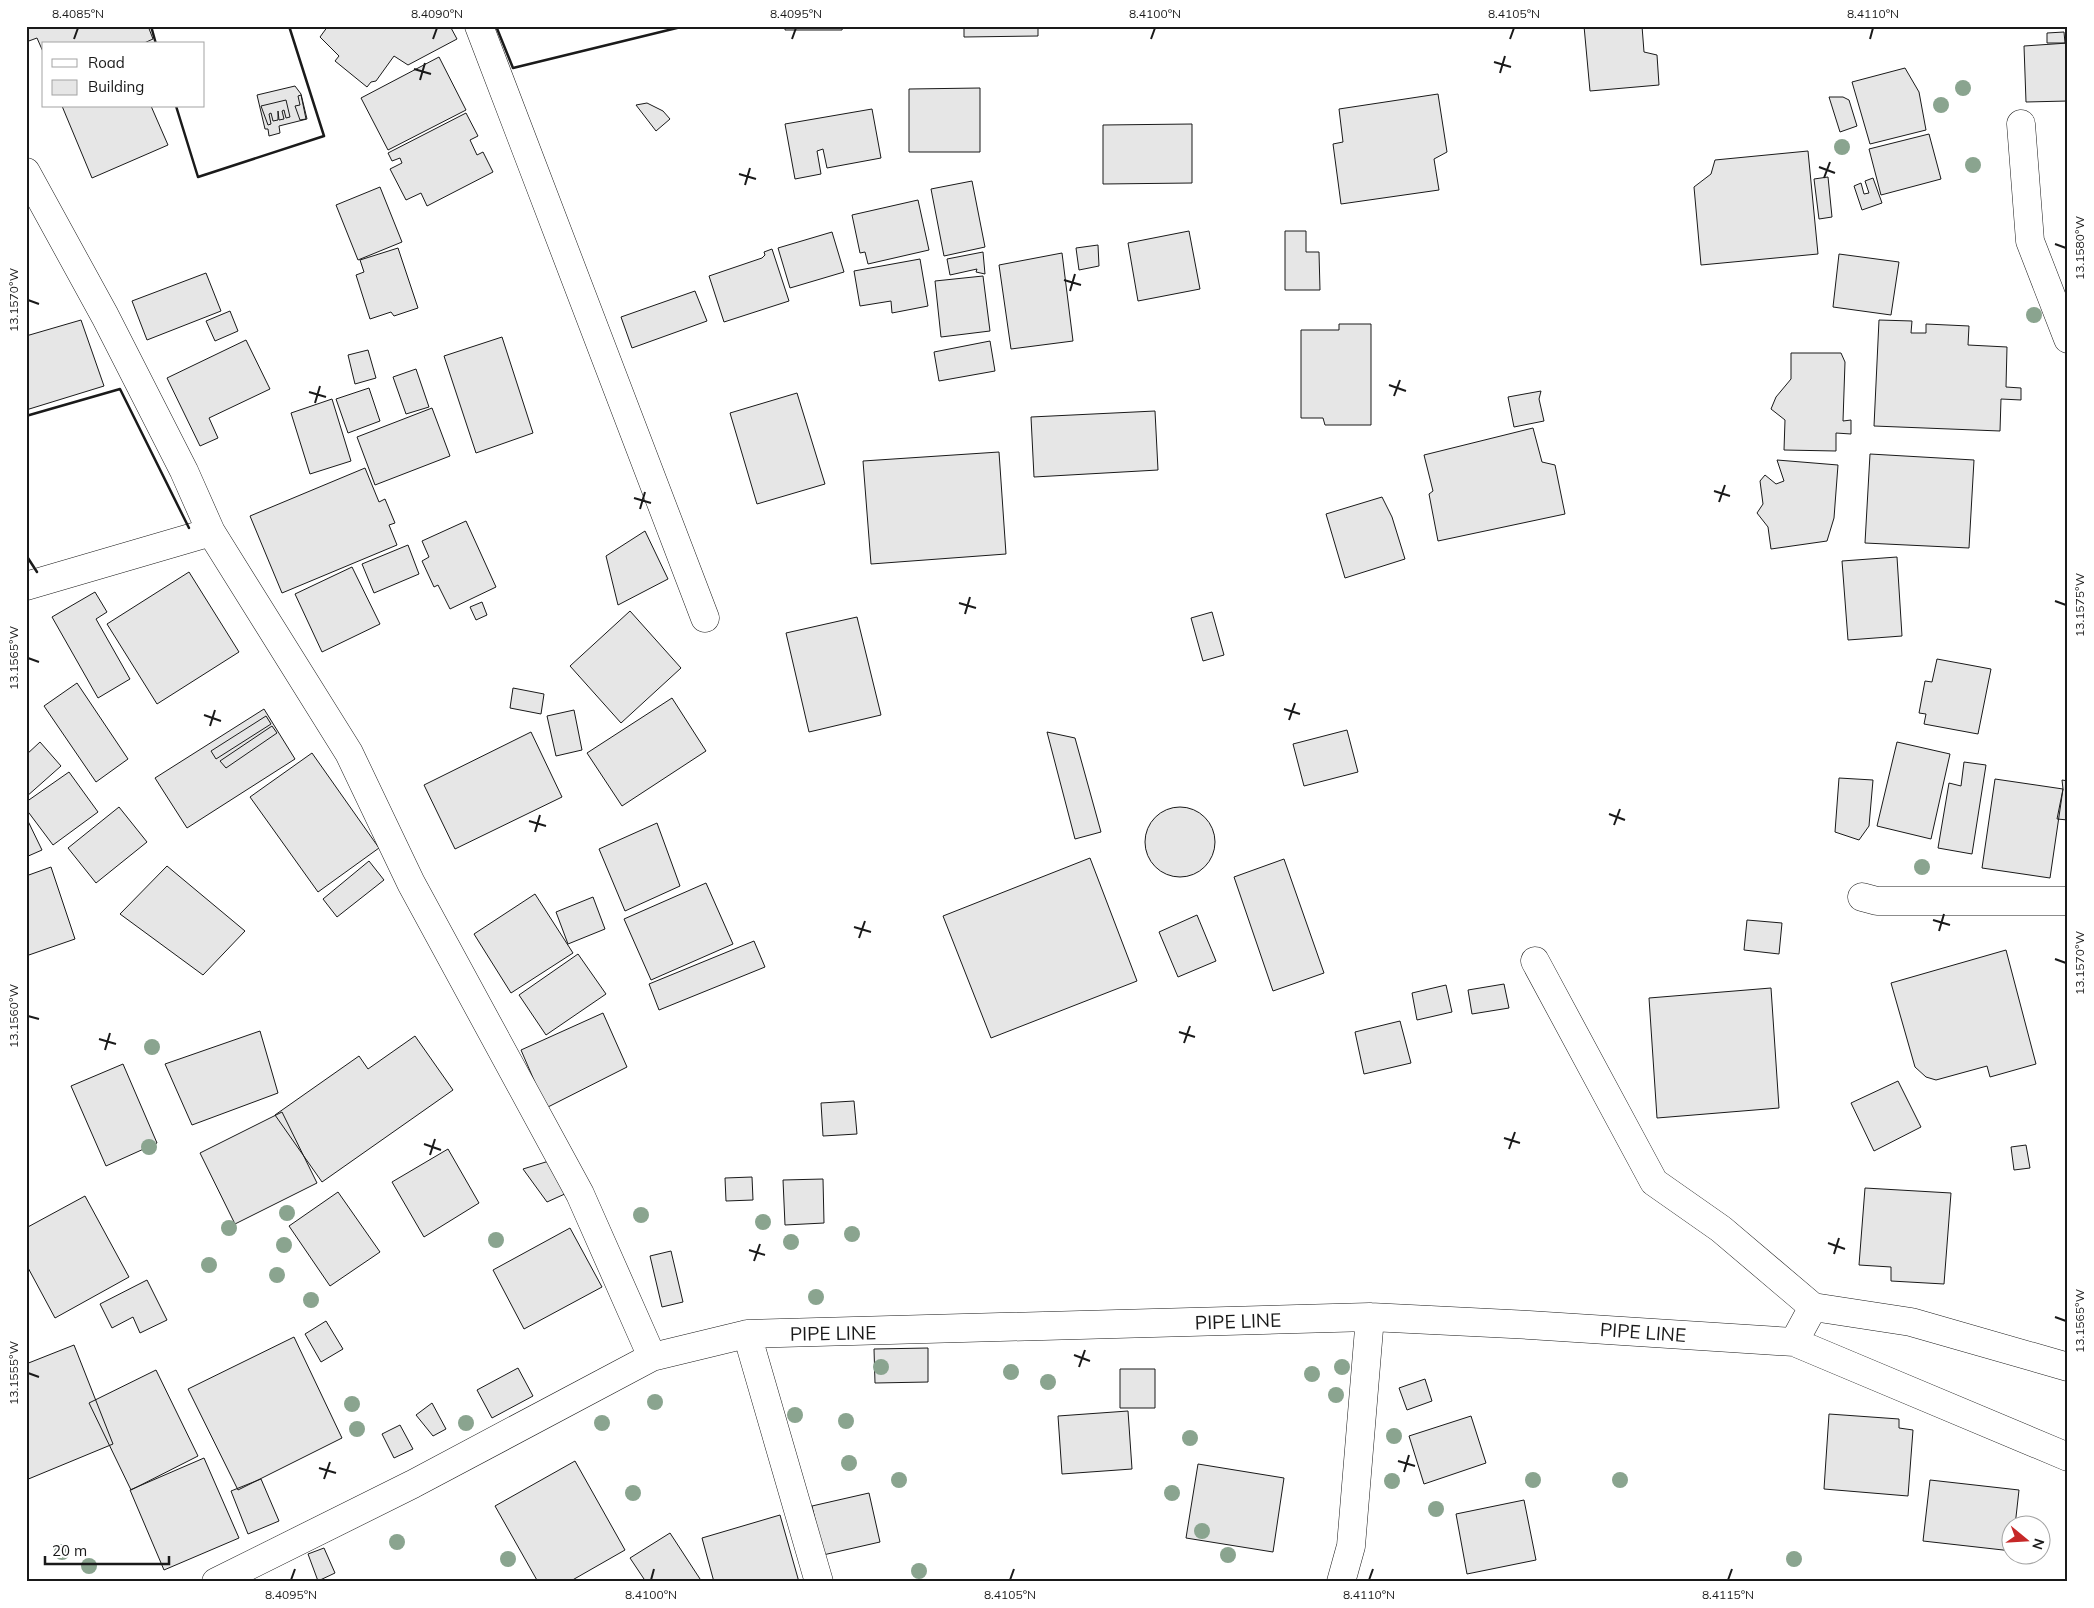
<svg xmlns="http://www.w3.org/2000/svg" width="2094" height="1608" viewBox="0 0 2094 1608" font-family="Mulish,sans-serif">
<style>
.building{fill:#e6e6e6;stroke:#1a1a1a}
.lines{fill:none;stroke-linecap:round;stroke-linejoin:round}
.minor-casing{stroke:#1a1a1a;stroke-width:29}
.minor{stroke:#fff;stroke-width:28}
.wall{stroke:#1a1a1a;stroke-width:2.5}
.tree{fill:#8aa48f}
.ticks{fill:none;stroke:#1a1a1a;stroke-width:2}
.labels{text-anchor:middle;stroke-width:4;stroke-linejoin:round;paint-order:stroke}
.street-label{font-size:19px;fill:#1a1a1a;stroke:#fff}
.neatline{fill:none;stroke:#1a1a1a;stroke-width:2}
.ticks-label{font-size:12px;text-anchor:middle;fill:#1a1a1a}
</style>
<rect width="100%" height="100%" fill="#fff"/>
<path class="building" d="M26,26H148L153,39L142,44H44V54L37,38L26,42Z
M328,26H450L457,39L408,65L394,56L376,81L371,82L367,87L335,61L339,56L320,37Z
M785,26H843L842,30H785Z
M964,26H1038V36L964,37Z
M1584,26H1642L1644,52L1657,55L1659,85L1590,91Z
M2064,32L2065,43H2047V33Z
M2068,43V101L2026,102L2024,46Z
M439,57L466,110L388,150L361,98Z
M1905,68L1919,92L1926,130L1870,144L1852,82Z
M295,86L301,94L307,119L279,126L280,133L269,136L268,129H265L257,95Z
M980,88V152H909V89Z
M1438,94L1447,152L1434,159L1439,190L1341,204L1333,144L1343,142L1339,109Z
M301,95L306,119L300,120L295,106L300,105L298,96Z
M1829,97H1843L1849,100L1857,126L1840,132Z
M286,100L290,117L286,118L284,110L282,111L284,119L279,120L278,111V120L273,121L271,113L269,114L271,124L268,125L261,106Z
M647,103L663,111L670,119L656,131L636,105Z
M62,106H151L168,145L92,178Z
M872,109L881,158L827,168L823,149L817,151L821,174L795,179L785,124Z
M466,113L478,136L470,140L477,155L483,152L493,172L427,206L421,193L406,200L390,169L402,163L400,158L392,161L388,153Z
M1192,124V183L1103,184V125Z
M1929,134L1941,179L1881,195L1869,149Z
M1808,151L1818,254L1701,265L1694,187L1711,174L1715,160Z
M1828,177L1832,217L1819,219L1814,179Z
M1873,178L1882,203L1862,210L1854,186L1861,183L1864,194L1869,193L1865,181Z
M972,181L985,247L944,256L931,189Z
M380,187L402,242L358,260L336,205Z
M918,200L929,250L868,264L865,252L860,253L852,215Z
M1189,231L1200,289L1138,301L1128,243Z
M1285,231H1306V252H1319L1320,290H1285Z
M832,232L844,272L790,288L778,248Z
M1098,245L1099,266L1079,270L1076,248Z
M398,248L418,308L394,316L391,312L370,319L356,275L364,272L360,260Z
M772,249L789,301L724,322L709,276L762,258L765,255L764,252Z
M983,252L985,274L976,272L977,269L950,275L947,259Z
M1062,253L1073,341L1011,349L999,265Z
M1839,254L1899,262L1891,315L1833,307Z
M920,259L928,306L892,313L891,301L860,306L854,271Z
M206,273L221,311L147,340L132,301Z
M983,276L990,331L941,337L935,281Z
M695,291L707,321L632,348L621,317Z
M230,311L238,331L215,341L206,321Z
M81,320L104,386L26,410V336Z
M1879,320L1912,321L1911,333H1926V324L1969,326L1968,345L2007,347L2006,387L2021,388V400L2001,399L2000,431L1874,426Z
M1339,324H1371V425H1325L1323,418H1301V330H1339Z
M502,337L533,433L476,453L444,356Z
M246,340L270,389L209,418L218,438L200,446L167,378Z
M990,341L995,371L939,381L934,352Z
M368,350L376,378L355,384L348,355Z
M1791,353H1841L1845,362L1843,421L1851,420V434L1836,433V451L1784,450L1785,420L1771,409L1776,397L1791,379Z
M416,369L429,407L406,414L393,377Z
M369,388L380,421L348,433L336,399Z
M1541,391L1539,399L1544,421L1514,427L1508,397Z
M797,393L825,484L757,504L730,413Z
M332,399L351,461L310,474L291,413Z
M432,408L450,456L375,485L357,437Z
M1155,411L1158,470L1034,477L1031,417Z
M1533,428L1542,462L1555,465L1565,514L1438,541L1429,494L1433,491L1424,455Z
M999,452L1006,554L871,564L863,461Z
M1870,454L1974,460L1969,548L1865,543Z
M1777,460L1838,465L1834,518L1827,541L1771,549L1768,527L1757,513L1763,504L1760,481L1765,475L1776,484L1784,481Z
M365,468L379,502L385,499L395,523L389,525L397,545L282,593L250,516Z
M1382,497L1392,517L1405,559L1345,578L1326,514Z
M466,521L496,587L450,609L438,585L434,587L422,561L429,557L422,541Z
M645,531L668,579L618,605L606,556Z
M408,545L419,574L374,593L362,564Z
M1897,557L1902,636L1848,640L1842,561Z
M352,567L380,624L322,652L295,594Z
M189,572L239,652L157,704L107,624Z
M95,592L107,612L96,619L130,679L98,698L52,617Z
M482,602L487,615L476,620L470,607Z
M630,611L681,668L621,723L570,666Z
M1212,612L1224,655L1203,661L1191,618Z
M857,617L881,715L809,732L786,633Z
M1937,659L1991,669L1978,734L1924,724L1926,714L1919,713L1925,681L1932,682Z
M77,683L128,759L96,782L44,706Z
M513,688L544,694L541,714L510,708Z
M672,698L706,751L622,806L587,753Z
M264,709L295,759L187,828L155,778Z
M574,710L582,750L556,756L547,716Z
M266,716L271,724L216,759L211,751Z
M272,726L277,733L226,768L220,761Z
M1347,730L1358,772L1304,786L1293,744Z
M531,732L562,797L455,849L424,785Z
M1047,732L1075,738L1101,832L1075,839Z
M40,742L61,766L26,797V755Z
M1897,742L1950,754L1931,839L1877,826Z
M312,753L379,848L318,892L250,797Z
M1964,762L1986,765L1972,854L1938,848L1949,783L1961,786Z
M69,772L98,812L53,845L26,809V802Z
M1839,778L1873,780L1869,826L1859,840L1835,832Z
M1995,779L2063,789L2050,878L1982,868Z
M2062,780L2068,781V820L2057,819L2063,789Z
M119,807L147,842L96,883L68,848Z
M1145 842a35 35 0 1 1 70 0a35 35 0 1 1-70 0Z
M26,817L42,850L26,857Z
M657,823L680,886L625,911L599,849Z
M1090,858L1137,981L991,1038L943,916Z
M1284,859L1324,973L1273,991L1234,877Z
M369,861L384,880L337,917L323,899Z
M167,866L245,931L203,975L120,914Z
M51,867L75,939L26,956V876Z
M706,883L733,944L651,980L624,919Z
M535,894L573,953L511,993L474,934Z
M593,897L605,929L568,944L556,912Z
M1197,915L1216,961L1178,977L1159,932Z
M1747,920L1782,923L1779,954L1744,950Z
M754,941L765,967L659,1010L649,984Z
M2006,950L2036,1064L1990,1077L1987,1066L1936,1080L1926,1077L1915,1067L1891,983Z
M578,954L606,994L546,1035L519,995Z
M1504,984L1509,1008L1472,1014L1468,990Z
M1446,985L1452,1012L1417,1020L1412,993Z
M1771,988L1779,1108L1657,1118L1649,998Z
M603,1013L627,1067L546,1108L521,1050Z
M1400,1021L1411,1063L1364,1074L1355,1032Z
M260,1031L278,1093L192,1125L165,1064Z
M415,1036L453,1090L322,1182L275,1115L359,1056L368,1069Z
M123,1064L157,1143L106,1166L71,1086Z
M1898,1081L1921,1127L1874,1151L1851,1103Z
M854,1101L857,1134L823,1136L821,1103Z
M282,1112L317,1183L235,1224L200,1153Z
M2026,1145L2030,1168L2014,1170L2011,1147Z
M448,1149L479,1203L424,1237L392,1182Z
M549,1161L567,1193L547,1202L523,1169Z
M752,1177L753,1200L726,1201L725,1178Z
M823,1179L824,1223L785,1225L783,1180Z
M1865,1188L1951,1193L1944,1284L1891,1281V1267L1859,1265Z
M338,1192L380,1252L330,1286L289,1226Z
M85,1196L129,1277L55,1318L26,1264V1228Z
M570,1228L602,1287L524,1329L493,1270Z
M671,1251L683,1302L662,1307L650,1256Z
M147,1280L167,1320L140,1333L133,1317L112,1328L100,1304Z
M326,1321L343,1349L321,1362L305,1334Z
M294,1337L342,1438L238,1490L188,1389Z
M74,1345L113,1444L26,1480V1364Z
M928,1348V1382L875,1383L874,1349Z
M518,1368L533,1396L492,1418L477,1390Z
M1120,1369H1155V1408H1120Z
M156,1370L198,1456L131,1490L89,1403Z
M1425,1379L1432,1401L1407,1410L1399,1388Z
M432,1403L446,1429L433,1436L416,1415Z
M1128,1411L1132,1469L1062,1474L1058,1416Z
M1829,1414L1899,1419V1428L1913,1430L1908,1496L1824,1489Z
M1471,1416L1486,1463L1424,1484L1409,1436Z
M400,1425L413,1449L394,1458L382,1434Z
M204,1458L239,1538L164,1570L130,1490Z
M575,1461L625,1550L569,1582H538L495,1506Z
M1198,1464L1284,1478L1273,1552L1186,1538Z
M261,1479L279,1521L248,1534L231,1491Z
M1930,1480L2019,1490L2015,1526H2012V1551L1923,1541Z
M869,1493L880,1542L823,1555L812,1506Z
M1524,1500L1536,1560L1467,1574L1456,1514Z
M780,1515L799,1582H714L702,1538Z
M670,1533L702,1582H646L630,1558Z
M324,1548L335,1573L318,1581L308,1554Z"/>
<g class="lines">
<g class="minor-casing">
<path id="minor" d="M479,26L705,618
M2021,124L2030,241L2068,339
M26,172L105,316L184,471L211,532L349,753L411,883L580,1194L652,1357
M26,586L211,532
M1862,897L1877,901H2068
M1535,961L1654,1182L1721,1229L1813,1307
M747,1334L819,1582
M1794,1342L2068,1457
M216,1582L413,1484L652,1357L747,1334L1370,1317L1529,1325L1794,1342L1813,1307L1911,1322L2068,1367
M1341,1582L1351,1546L1370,1317"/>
</g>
<use href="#minor" class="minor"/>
<path class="wall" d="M151,26L156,44
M496,26L513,68L685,26
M176,106L198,177L324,136L289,26
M26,416L120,389L189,528
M26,555L37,572"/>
</g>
<g class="tree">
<circle cx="1963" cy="88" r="8"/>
<circle cx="1941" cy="105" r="8"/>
<circle cx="1842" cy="147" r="8"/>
<circle cx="1973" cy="165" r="8"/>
<circle cx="2034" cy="315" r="8"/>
<circle cx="1922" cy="867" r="8"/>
<circle cx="152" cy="1047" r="8"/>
<circle cx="149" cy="1147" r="8"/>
<circle cx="287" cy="1213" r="8"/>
<circle cx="641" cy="1215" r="8"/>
<circle cx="763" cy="1222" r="8"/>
<circle cx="229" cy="1228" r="8"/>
<circle cx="852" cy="1234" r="8"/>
<circle cx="496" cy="1240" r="8"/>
<circle cx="791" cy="1242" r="8"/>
<circle cx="284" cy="1245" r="8"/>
<circle cx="209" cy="1265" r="8"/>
<circle cx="277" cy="1275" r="8"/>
<circle cx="816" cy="1297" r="8"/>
<circle cx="311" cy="1300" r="8"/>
<circle cx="881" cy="1367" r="8"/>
<circle cx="1342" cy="1367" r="8"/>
<circle cx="1011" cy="1372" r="8"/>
<circle cx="1312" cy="1374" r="8"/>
<circle cx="1048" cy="1382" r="8"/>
<circle cx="1336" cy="1395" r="8"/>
<circle cx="655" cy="1402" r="8"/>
<circle cx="352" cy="1404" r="8"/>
<circle cx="795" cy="1415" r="8"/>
<circle cx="846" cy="1421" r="8"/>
<circle cx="466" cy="1423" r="8"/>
<circle cx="602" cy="1423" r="8"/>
<circle cx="357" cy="1429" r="8"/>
<circle cx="1394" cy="1436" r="8"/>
<circle cx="1190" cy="1438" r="8"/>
<circle cx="849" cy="1463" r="8"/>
<circle cx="899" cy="1480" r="8"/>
<circle cx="1533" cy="1480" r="8"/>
<circle cx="1620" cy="1480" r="8"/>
<circle cx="1392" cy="1481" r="8"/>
<circle cx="633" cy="1493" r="8"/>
<circle cx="1172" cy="1493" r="8"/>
<circle cx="1436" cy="1509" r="8"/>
<circle cx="1202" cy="1531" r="8"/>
<circle cx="397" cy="1542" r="8"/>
<circle cx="62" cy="1552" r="8"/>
<circle cx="1228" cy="1555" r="8"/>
<circle cx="508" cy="1559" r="8"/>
<circle cx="1794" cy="1559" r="8"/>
<circle cx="89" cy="1566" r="8"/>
<circle cx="919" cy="1571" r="8"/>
</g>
<path class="ticks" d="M74,39L78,28M433,39L437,28M792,39L796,28M1151,39L1155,28M1510,39L1514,28M1870,39L1873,28M1494,62L1511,67M414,69L431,74M1500,73L1505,56M420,80L425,63M1819,167L1835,173M739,174L756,179M1824,178L1830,162M745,185L750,168M2055,244L2066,248M1064,280L1081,285M1070,291L1075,274M28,300L39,304M1389,385L1406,391M309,392L326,397M1394,396L1400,380M315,403L320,386M1714,491L1730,496M634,498L651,503M1719,502L1725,485M640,509L645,492M2055,601L2066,605M959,603L976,608M965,614L970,597M28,658L39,662M1284,709L1300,714M204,715L221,721M1289,720L1295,703M210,726L215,710M1609,814L1625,820M529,821L546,826M1614,825L1620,809M535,832L540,815M1933,920L1950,925M854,927L871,932M1939,931L1944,914M859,938L865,921M2055,959L2066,963M28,1016L39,1019M1179,1032L1195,1037M99,1039L116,1044M1184,1043L1190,1026M105,1050L110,1033M1504,1138L1520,1143M424,1144L441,1150M1509,1149L1515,1132M430,1155L435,1139M1828,1243L1845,1249M749,1250L765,1255M1834,1254L1839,1238M754,1261L760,1244M2055,1317L2066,1321M1074,1355L1090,1361M1079,1367L1085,1350M28,1373L39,1377M1398,1461L1415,1466M319,1468L336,1473M1404,1472L1409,1455M324,1479L330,1462M291,1580L295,1569M651,1580L654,1569M1010,1580L1014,1569M1369,1580L1373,1569M1728,1580L1732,1569"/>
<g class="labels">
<g class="street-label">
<text transform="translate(1238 1321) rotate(-2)" y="7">PIPE LINE</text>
<text transform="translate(1643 1332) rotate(4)" y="7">PIPE LINE</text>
<text transform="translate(833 1333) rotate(-1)" y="7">PIPE LINE</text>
</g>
</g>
<rect width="2094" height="1608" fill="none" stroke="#ffffff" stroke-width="55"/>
<rect x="42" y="42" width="162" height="65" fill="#ffffff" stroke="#a3a3a3"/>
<rect x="52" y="59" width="25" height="8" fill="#ffffff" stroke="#a3a3a3"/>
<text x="88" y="68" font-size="15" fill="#1a1a1a">Road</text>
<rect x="52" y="80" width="25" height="15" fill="#e6e6e6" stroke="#a3a3a3"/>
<text x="88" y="92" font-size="15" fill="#1a1a1a">Building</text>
<g transform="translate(2026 1540) rotate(108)"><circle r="24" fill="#ffffff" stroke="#a3a3a3"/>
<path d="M0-4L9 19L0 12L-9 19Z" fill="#c62828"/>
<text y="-8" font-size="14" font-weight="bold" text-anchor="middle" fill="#1a1a1a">N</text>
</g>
<path d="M45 1556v8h124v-8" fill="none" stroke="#1a1a1a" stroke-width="2.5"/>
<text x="52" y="1556" font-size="15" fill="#1a1a1a" stroke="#ffffff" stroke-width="4" paint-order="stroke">20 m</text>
<rect x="28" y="28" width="2038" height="1552" class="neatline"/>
<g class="ticks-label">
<text x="78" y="18">8.4085°N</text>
<text x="437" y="18">8.4090°N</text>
<text x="796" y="18">8.4095°N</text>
<text x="1155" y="18">8.4100°N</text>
<text x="1514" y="18">8.4105°N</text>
<text x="1873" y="18">8.4110°N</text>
<text transform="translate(2080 248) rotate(-90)" y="4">13.1580°W</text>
<text transform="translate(14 300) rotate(-90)" y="4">13.1570°W</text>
<text transform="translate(2080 605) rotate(-90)" y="4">13.1575°W</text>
<text transform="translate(14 658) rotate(-90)" y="4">13.1565°W</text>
<text transform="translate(2080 963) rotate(-90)" y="4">13.1570°W</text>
<text transform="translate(14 1016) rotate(-90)" y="4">13.1560°W</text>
<text transform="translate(2080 1321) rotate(-90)" y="4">13.1565°W</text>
<text transform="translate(14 1373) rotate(-90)" y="4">13.1555°W</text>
<text x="291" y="1599">8.4095°N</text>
<text x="651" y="1599">8.4100°N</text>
<text x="1010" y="1599">8.4105°N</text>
<text x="1369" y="1599">8.4110°N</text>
<text x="1728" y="1599">8.4115°N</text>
</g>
</svg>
